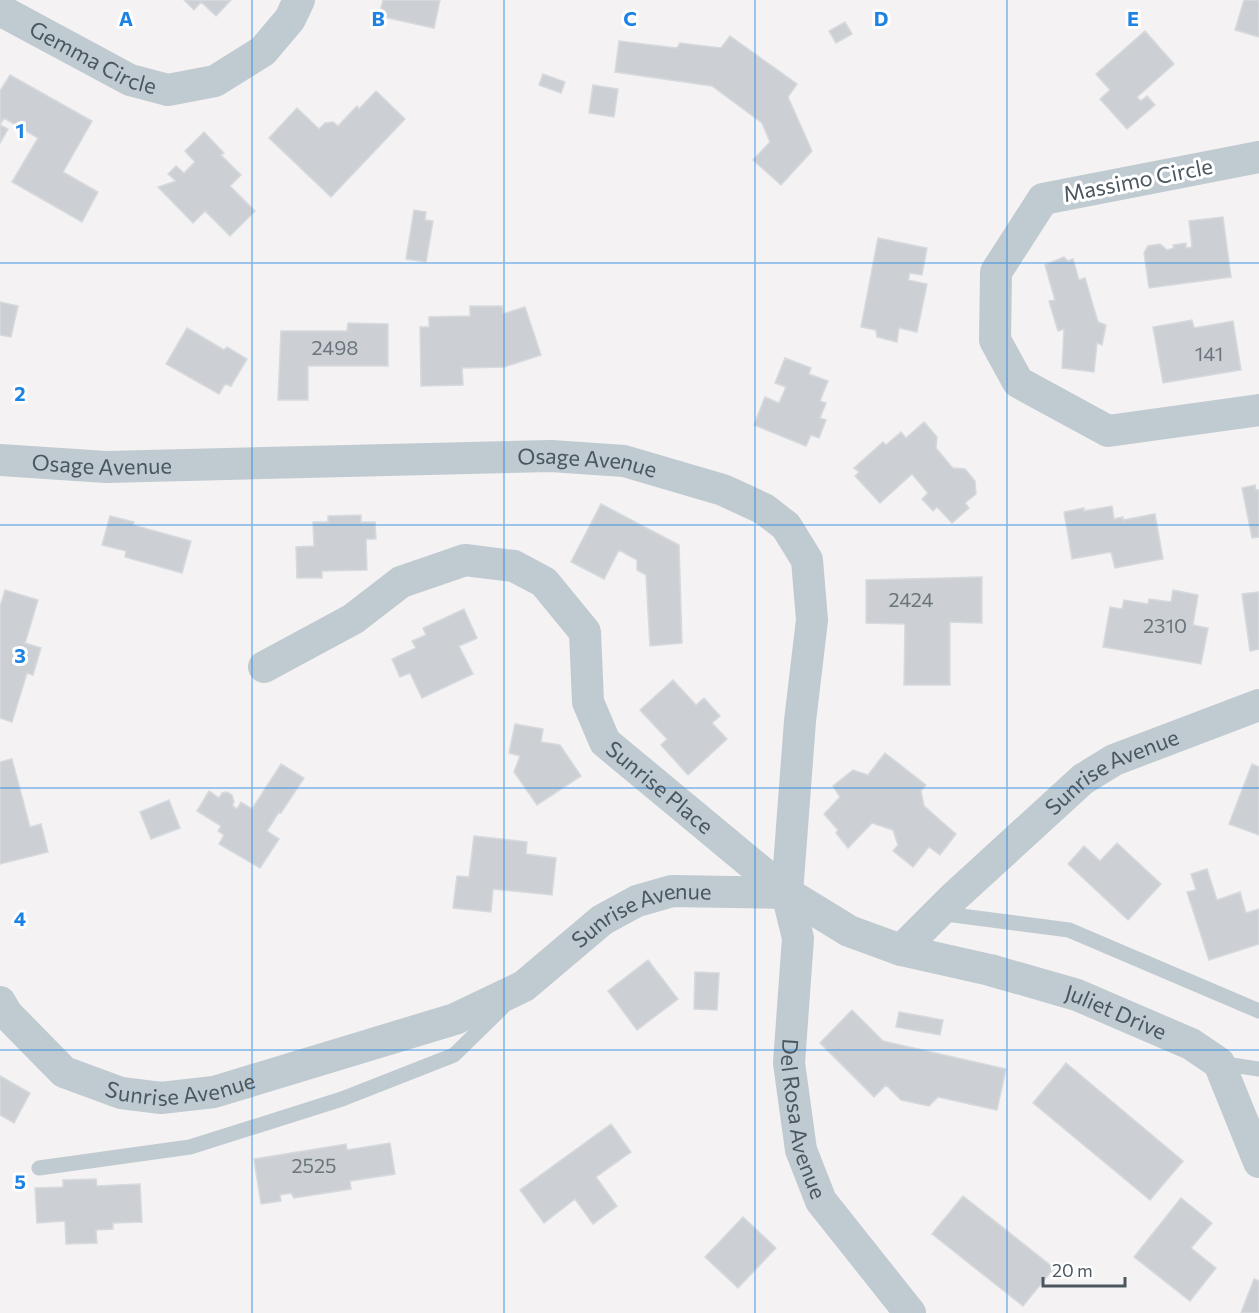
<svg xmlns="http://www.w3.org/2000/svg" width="1259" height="1313" viewBox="0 0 1259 1313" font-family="Commissioner,sans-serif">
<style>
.building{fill:#ccd0d4;stroke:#d6d9dd;stroke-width:1.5}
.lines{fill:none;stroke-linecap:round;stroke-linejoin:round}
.service{stroke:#c0cad1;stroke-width:15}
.minor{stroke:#c0cad1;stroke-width:32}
.grid{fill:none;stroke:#1c83e4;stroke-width:1.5;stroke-opacity:0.55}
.labels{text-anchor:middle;stroke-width:6;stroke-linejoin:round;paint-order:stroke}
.number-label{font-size:20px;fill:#6a757d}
.street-label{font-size:22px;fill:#4a5760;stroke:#fff}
.grid-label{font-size:20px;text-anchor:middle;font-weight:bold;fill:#1c83e4;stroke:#fff;stroke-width:6;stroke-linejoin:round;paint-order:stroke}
</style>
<rect width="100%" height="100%" fill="#f4f2f2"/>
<path class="building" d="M184,0H231L216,16L201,2L194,10Z
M383,0H440L434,28L379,16Z
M1244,0H1259V37L1235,30Z
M845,22L852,34L836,43L829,31Z
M1145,31L1174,64L1137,97L1141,101L1147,96L1155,105L1127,129L1100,99L1110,90L1096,74Z
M730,36L797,84L788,97L812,151L781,185L753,160L770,142L762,123L712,86L615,72L619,41L677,48L680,43L721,48Z
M543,74L565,82L561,93L539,85Z
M10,75L92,121L63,172L98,192L82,222L12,182L38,138L4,118L0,125L8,129L0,143V91Z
M593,85L618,89L614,117L589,113Z
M376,91L405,119L331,197L269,138L297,108L319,129L325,123L333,122L338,126L357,106L359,109Z
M204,132L224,153L221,155L241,175L230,186L255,211L230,236L205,211L193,223L158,187L176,181L168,174L176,166L184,173L195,162L185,151Z
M414,210L426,212L425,220L433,221L426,262L406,259Z
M1223,217L1231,277L1149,288L1144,253L1148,246L1160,244L1167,250L1174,248L1173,245L1186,243V248L1192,247L1189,221Z
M878,238L927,248L922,275L910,273L908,280L927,284L917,332L899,328L897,342L877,337L876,330L861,327Z
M1064,257L1068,261L1073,259L1079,280L1085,278L1098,322L1106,325L1102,345L1097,343L1094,372L1062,368L1064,329L1058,331L1049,301L1055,300L1045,265Z
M0,302L18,306L11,337L0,335Z
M470,306H502L503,314L525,307L541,355L504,367L462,368L463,385L421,386L420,327H429V317L470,316Z
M1192,320L1194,328L1233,321L1241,370L1163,383L1153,327Z
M348,323L388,324V366H308V400H278L281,331H347Z
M187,328L224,350L227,347L247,359L231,386L225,384L219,394L166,364Z
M785,358L811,368L809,374L828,381L820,401L826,403L820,418L826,420L819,438L811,435L806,446L754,425L765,397L779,403L786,387L775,383Z
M924,422L937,437L936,448L951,466L953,468L965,469L975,481L976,494L965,503L969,508L952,523L937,507L933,511L922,499L928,493L912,474L880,503L855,476L859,472L854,468L883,442L886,445L901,432L906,438Z
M1255,485L1256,490H1259V537L1252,538L1242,488Z
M601,504L679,545L682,643L650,646L646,575L637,570V560L619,550L604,579L571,562Z
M1112,506L1114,519L1123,517V520L1155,514L1163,559L1115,568L1111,552L1072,559L1064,512L1084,508V511Z
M361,515V522H375L376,539H366L367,570L322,571V578H297L296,547L314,546L313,522H328V516Z
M110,516L134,522L133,525L191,541L182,573L125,557L126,551L102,545Z
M982,577V623L950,622V685H904L905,624L866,623V580Z
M5,590L38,600L25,643L41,648L33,675L27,673L12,722L0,718V607Z
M1173,590L1198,595L1193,625L1208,628L1201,664L1103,647L1110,607L1122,609L1124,600L1148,604L1149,599L1171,602Z
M1259,592V649L1250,651L1242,594Z
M464,609L477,638L459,646L473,674L422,698L410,673L400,677L392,659L416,648L412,641L426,635L423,628Z
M673,680L696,705L704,698L720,716L712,723L727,739L688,775L661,745L667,739L640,710Z
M515,724L543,729L541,742L560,745L581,776L537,805L514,772L520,756L509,753Z
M885,753L926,785L921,791L924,806L956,834L940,855L929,847L913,867L893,851L898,845L893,830L872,823L848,848L836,833L838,830L824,814L840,797L833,786L853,770L868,775Z
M12,759L30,827L41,824L48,852L0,864V762Z
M281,764L304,778L281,813L279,812L267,831L279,839L260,868L219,844L224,835L218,831L221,826L197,811L209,791L219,798L222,793L227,792L232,795L234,802L232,805L237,809L241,802L252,809Z
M1252,764L1259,767V835L1229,824Z
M169,800L180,828L151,839L140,812Z
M474,836L527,842L526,854L556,858L552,895L493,889L491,912L453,908L457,876L469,877Z
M1117,843L1161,884L1128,920L1068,864L1084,846L1100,861Z
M1207,869L1217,900L1240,892L1246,913L1259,909V944L1209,960L1187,892L1196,890L1191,874Z
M648,960L678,999L637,1030L608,991Z
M695,972L719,973L717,1010L694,1009Z
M852,1010L883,1041L1006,1069L997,1110L938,1097L929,1106L901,1100L886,1085L874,1097L820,1043Z
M899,1012L943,1020L940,1035L896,1027Z
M1066,1063L1183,1161L1150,1200L1033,1103Z
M0,1076L30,1093L14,1123L0,1115Z
M611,1124L631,1152L596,1177L617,1206L593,1224L575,1199L544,1223L520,1190Z
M390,1143L395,1174L350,1181L351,1189L294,1198L291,1193L280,1195L281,1201L261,1204L254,1159L346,1144L347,1150Z
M96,1179L97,1186L140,1184L142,1222L113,1223V1229L96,1230L97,1243L66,1244L65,1221L37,1223L35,1188L63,1187V1180Z
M963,1196L1054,1268L1023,1306L932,1234Z
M1181,1198L1212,1223L1191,1248L1216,1268L1190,1301L1134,1257Z
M743,1217L776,1248L738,1288L705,1257Z
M1254,1279L1259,1281V1313H1241Z"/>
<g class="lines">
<path class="service" d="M938,913L1069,930L1259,1011
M1219,1063L1259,1069
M39,1168L190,1147L342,1099L454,1055L503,1007"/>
<g class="minor">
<path id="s1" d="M0,10L130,80L168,90L215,81L263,51L290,19L299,0"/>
<path d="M1259,157L1043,199L996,272L995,340L1018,382L1108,431L1259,410"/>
<path id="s2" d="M0,460L106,467L551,456L624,461L723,490L764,509L786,526L807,560L812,620L800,721L787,893L798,938L789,1063L801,1150L821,1201L910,1313"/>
<path id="s3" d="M264,667L353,619L401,582L465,560L514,566L544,582L585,632L588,702L605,742L787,893L849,931L901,950L953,898L1083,779L1114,760L1259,705"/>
<path id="s4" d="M901,950L990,970L1077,995L1191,1044L1219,1063L1259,1162"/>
<path id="s5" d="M0,1002L7,1014L64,1072L121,1093L161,1098L214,1092L455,1019L524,986L602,920L637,901L672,891L787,893"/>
</g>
</g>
<path class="grid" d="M252,0V1313M504,0V1313M755,0V1313M1007,0V1313M0,263H1259M0,525H1259M0,788H1259M0,1050H1259"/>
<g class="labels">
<g class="number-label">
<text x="335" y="355">2498</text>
<text x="1209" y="361">141</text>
<text x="911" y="607">2424</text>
<text x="1165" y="633">2310</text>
<text x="314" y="1173">2525</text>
</g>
<g class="street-label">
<text dy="8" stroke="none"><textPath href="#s1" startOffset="105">Gemma Circle</textPath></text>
<text transform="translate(1138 180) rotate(-11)" y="8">Massimo Circle</text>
<text dy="8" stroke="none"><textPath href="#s2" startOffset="102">Osage Avenue</textPath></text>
<text dy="8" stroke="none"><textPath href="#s2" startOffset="588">Osage Avenue</textPath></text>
<text dy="8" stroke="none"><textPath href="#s3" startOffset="1134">Sunrise Avenue</textPath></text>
<text dy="8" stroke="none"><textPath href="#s3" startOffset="562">Sunrise Place</textPath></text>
<text dy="8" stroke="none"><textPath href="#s5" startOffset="720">Sunrise Avenue</textPath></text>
<text dy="8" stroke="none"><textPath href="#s4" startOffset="224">Juliet Drive</textPath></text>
<text dy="8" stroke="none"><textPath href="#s5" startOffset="216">Sunrise Avenue</textPath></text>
<text dy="8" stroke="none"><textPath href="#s2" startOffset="1404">Del Rosa Avenue</textPath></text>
</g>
</g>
<g class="grid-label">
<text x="126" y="26">A</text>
<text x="378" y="26">B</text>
<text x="630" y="26">C</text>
<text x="881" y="26">D</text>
<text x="1133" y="26">E</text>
<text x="20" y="138">1</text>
<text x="20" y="401">2</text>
<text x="20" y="663">3</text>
<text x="20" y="926">4</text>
<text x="20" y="1189">5</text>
</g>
<path d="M1043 1277v9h82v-9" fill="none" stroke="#4a5760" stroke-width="3"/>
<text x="1052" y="1277" font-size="18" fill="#4a5760" stroke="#ffffff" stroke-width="4.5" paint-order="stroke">20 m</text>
</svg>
